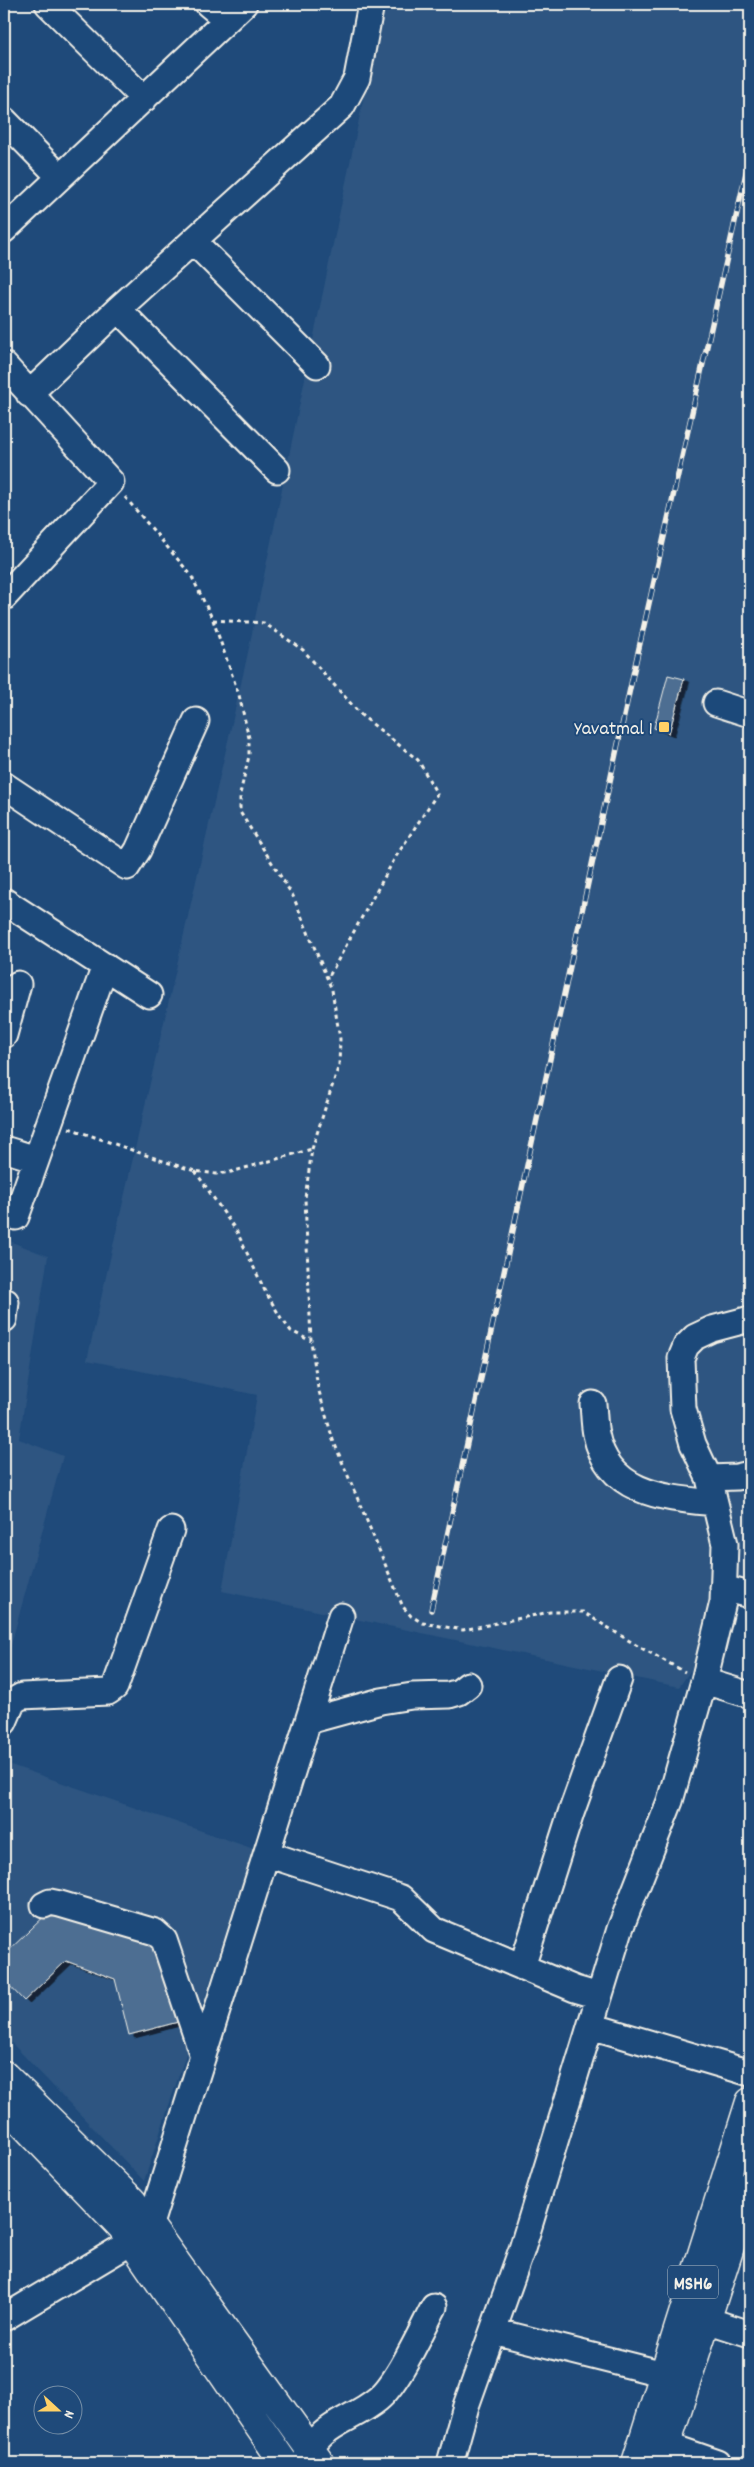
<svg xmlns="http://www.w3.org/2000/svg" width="754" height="2467" viewBox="0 0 754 2467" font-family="Dekko,sans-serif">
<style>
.built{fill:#2d5581}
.building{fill:#4d6e92;stroke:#f4f1e8;filter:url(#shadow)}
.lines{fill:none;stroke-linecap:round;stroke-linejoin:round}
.minor-casing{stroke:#f4f1e8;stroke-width:29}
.major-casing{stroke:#f4f1e8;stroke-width:31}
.path{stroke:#f4f1e8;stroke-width:3;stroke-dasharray:4 4;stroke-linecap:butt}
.minor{stroke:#1f4a7a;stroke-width:25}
.major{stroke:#1f4a7a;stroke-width:28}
.rail-casing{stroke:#f4f1e8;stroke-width:5.5}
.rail{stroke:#1f4a7a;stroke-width:4;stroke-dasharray:11;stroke-linecap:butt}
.poi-dot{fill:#ffd166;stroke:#1f4a7a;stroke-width:2}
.labels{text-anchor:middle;stroke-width:4;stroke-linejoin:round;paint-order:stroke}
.shield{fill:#1f4a7a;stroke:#b4bfc7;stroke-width:1}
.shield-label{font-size:19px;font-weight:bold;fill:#f4f1e8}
.poi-label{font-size:20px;fill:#f4f1e8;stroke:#1f4a7a;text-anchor:end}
</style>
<defs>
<filter id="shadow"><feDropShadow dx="5.5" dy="3" stdDeviation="0" flood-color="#0009"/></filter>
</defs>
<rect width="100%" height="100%" fill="#1f4a7a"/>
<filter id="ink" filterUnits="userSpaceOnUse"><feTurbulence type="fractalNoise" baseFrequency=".02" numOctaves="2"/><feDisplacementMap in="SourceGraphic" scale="10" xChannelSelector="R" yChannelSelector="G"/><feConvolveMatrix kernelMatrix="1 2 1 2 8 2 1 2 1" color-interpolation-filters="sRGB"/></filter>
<g filter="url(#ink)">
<path class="built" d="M383,4H750V1576L745,1593L679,1687L222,1591L257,1395L87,1360L247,657Z
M4,1239L48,1256L19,1439L63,1456L4,1670Z
M5,1763L254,1849L144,2181L4,2035Z"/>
<path class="building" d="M668,675L684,679L669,733L654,728Z
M54,1907L157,1941L178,2022L129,2035L115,1979L66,1961L24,2001L4,1980V1955Z"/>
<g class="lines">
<g class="minor-casing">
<path id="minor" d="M48,4L144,99
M208,4L227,20
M4,120L60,177
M4,230L244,4
M193,241L317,365
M118,309L277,470
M4,365L111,482L4,597
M29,394L118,309L342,106L357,78L371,4
M716,703L750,714
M4,785L127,867L138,850L196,721
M4,901L149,995
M4,1035L18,984
M4,1149L36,1159
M16,1217L105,966
M4,1319L6,1302
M593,1404C594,1414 594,1425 596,1434C608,1495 665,1498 715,1503
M709,1478L737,1477L750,1474
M723,1588L750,1595
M704,1681L750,1695
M308,1721L381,1701L412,1696L449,1695L459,1692L468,1685
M4,1722L13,1701L22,1696L108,1692L115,1687L171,1530
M267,1854L401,1898L434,1930L575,1989L599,1996
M44,1905L50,1902L60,1904L155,1932L164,1940L203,2056
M522,1967L571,1813L619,1679
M591,2026L750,2073
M688,2314L750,2334
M4,2318L133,2241L150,2224L341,1616
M493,2331L684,2379
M666,2445L718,2463
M304,2463C319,2422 349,2423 378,2399C398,2383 421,2331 434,2307
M450,2463L466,2406L522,2249L620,1929L670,1801L704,1681L723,1602L725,1544L709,1478L693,1444L683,1409L681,1358L686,1346L695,1337L712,1329L750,1319"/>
</g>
<g class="major-casing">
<path id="major" d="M4,2075L132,2201L320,2463
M4,2104L122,2227L284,2463
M636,2463L750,2102
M660,2463L750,2185"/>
</g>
<path class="path" d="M125,497L191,575L213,620L239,695L249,738V756L240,794V812L293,896L332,990L340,1039L339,1065L312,1149L305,1198L311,1341L318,1388L333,1440L403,1607L411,1616L423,1623L463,1630L550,1612H583L636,1645L685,1672
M213,620L264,623L303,650L361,715L418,760L437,794L395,858L328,978
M69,1128L163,1161L195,1171L216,1174L231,1172L312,1149
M195,1171L237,1232L265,1291L281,1318L291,1331L311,1341"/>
<use href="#minor" class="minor"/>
<use href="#major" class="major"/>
<g class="rail-casing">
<path id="rail" d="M431,1610L634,670L750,155"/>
</g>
<use href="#rail" class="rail"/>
</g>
</g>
<rect class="poi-dot" x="658" y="721" width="12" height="12" rx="2.5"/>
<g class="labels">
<rect class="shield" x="668" y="2265.5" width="50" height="33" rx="4"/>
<g class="shield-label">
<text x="693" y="2289">MSH6</text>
</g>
<g class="poi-label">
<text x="653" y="734">Yavatmal 1</text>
</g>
</g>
<rect width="754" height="2467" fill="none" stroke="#1f4a7a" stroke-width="20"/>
<rect x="10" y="10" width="734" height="2447" fill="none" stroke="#f4f1e8" stroke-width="2" filter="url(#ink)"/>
<g transform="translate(58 2410) rotate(111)"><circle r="24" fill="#1f4a7a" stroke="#748da6"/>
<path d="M0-4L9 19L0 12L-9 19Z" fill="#ffd166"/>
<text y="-8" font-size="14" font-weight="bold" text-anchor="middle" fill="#f4f1e8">N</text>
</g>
</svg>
